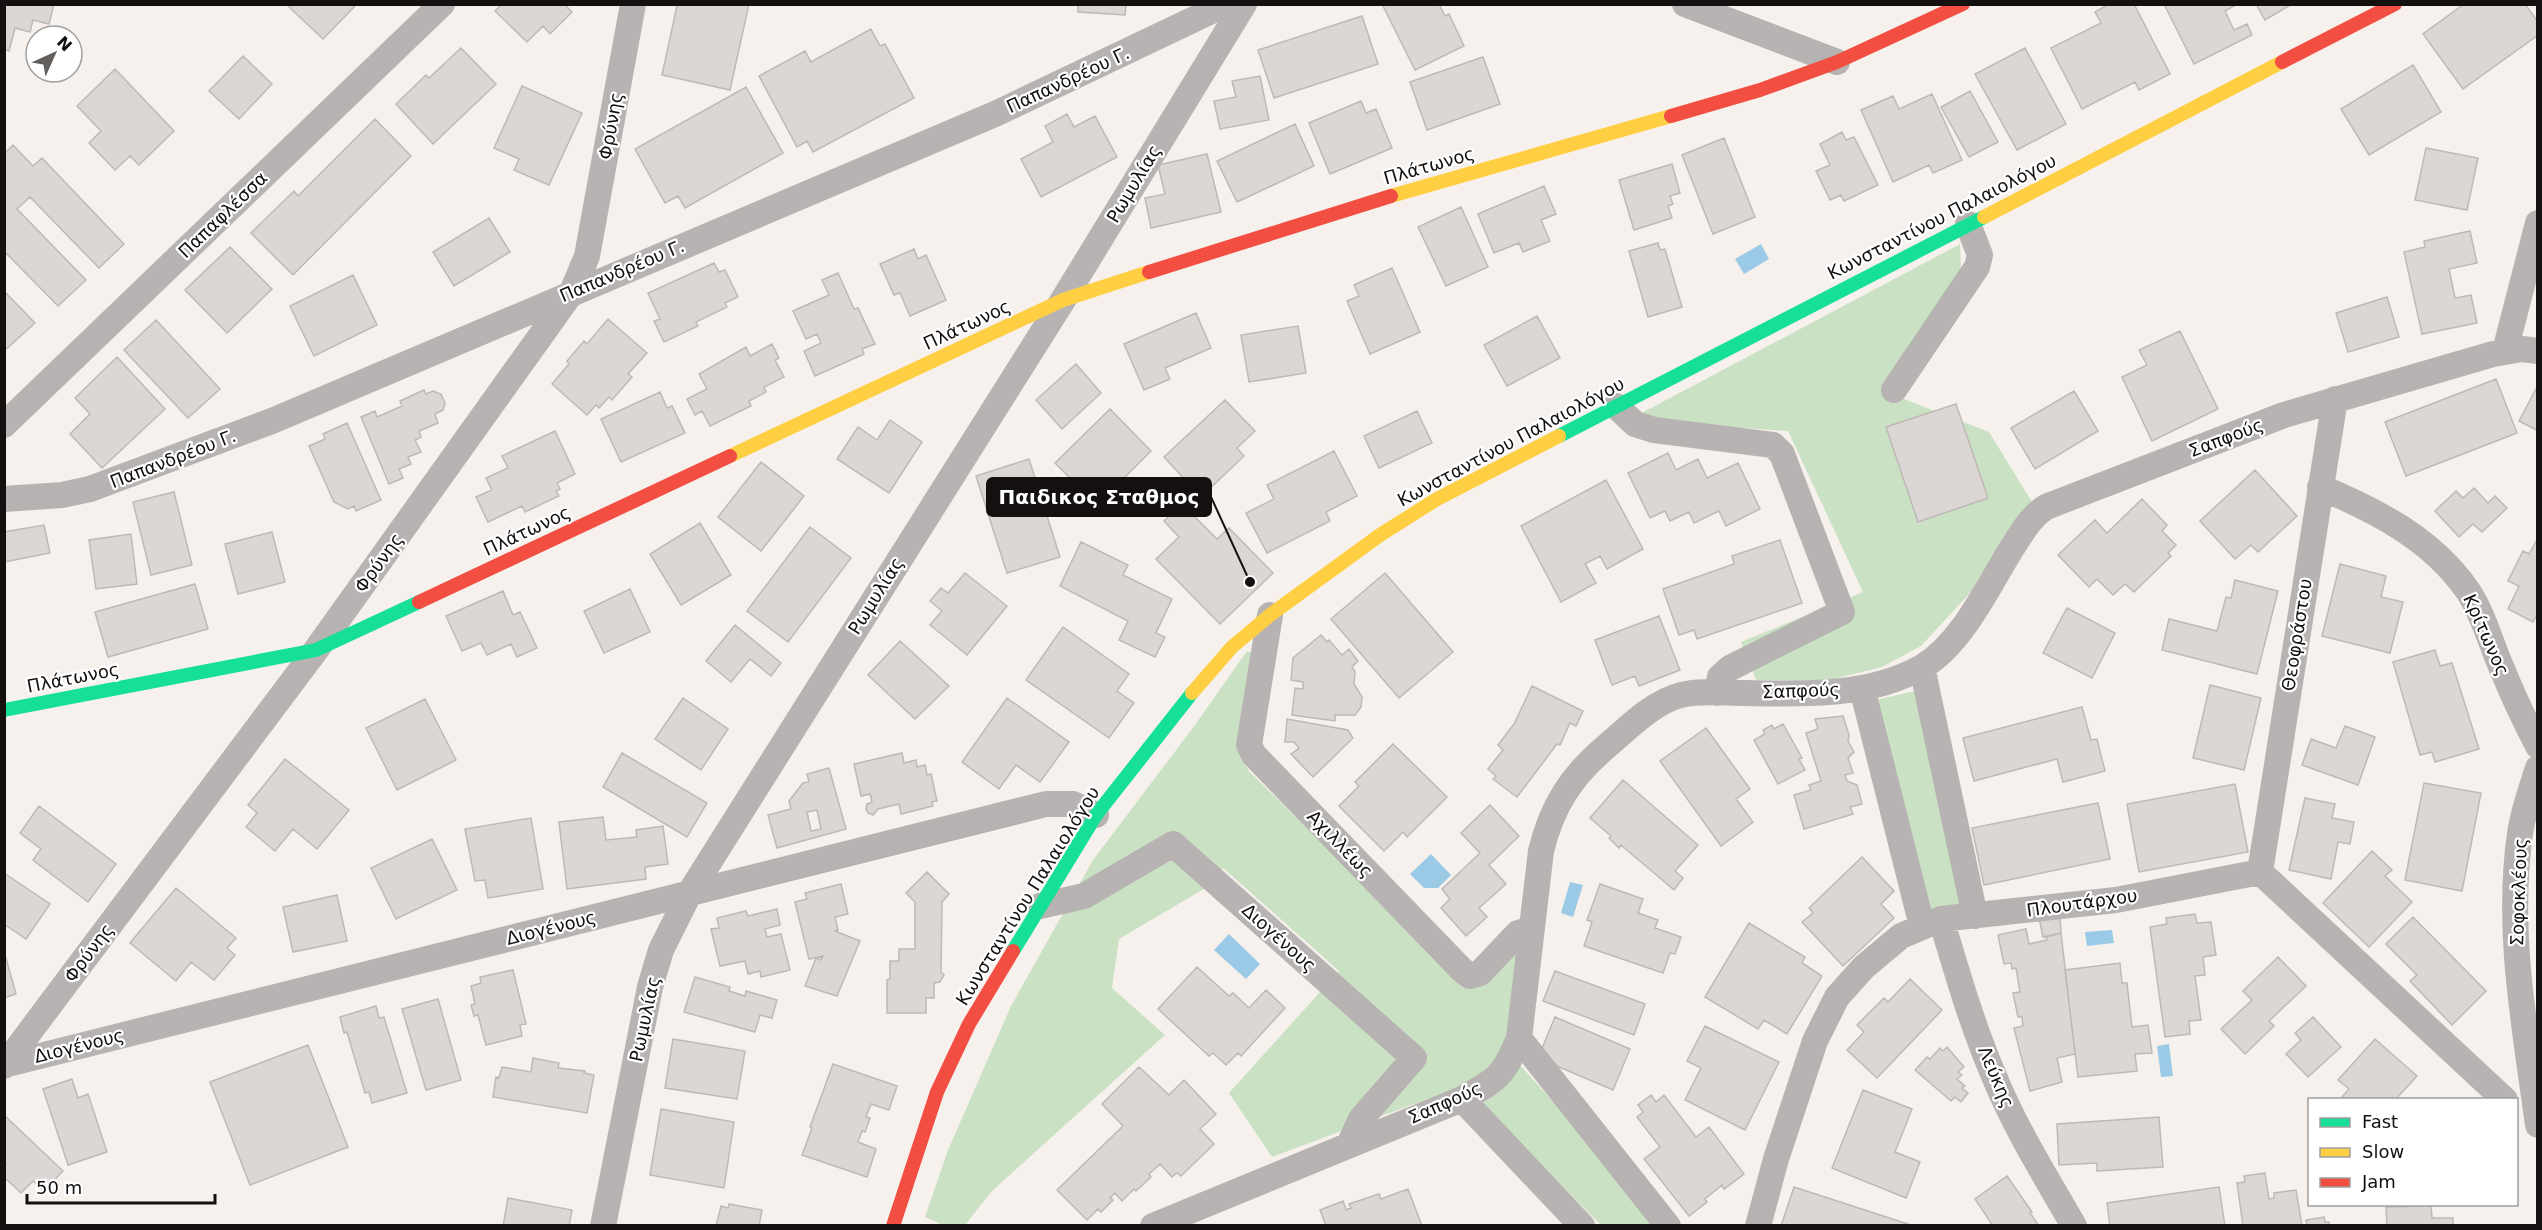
<svg xmlns="http://www.w3.org/2000/svg" width="2542" height="1230" viewBox="0 0 2542 1230" font-family="'DejaVu Sans',sans-serif">
<style>
.green{fill:#cbe1c3}
.water{fill:#9bcae6}
.building{fill:#dcd7d5;stroke:#beb9b7;stroke-width:1.5;fill-rule:evenodd}
.lines{fill:none;stroke-linecap:round;stroke-linejoin:round}
.street{stroke:#b6b3b2;stroke-width:26}
.fast{stroke:#16e098;stroke-width:14}
.slow{stroke:#ffcf43;stroke-width:14}
.jam{stroke:#f24e42;stroke-width:14}
.labels{text-anchor:middle;stroke-width:4.5;stroke-linejoin:round;paint-order:stroke}
.street-label{font-size:18px;fill:#14100f;stroke:#fff}
.leader{fill:none;stroke:#14100f;stroke-width:2}
.callout-dot{fill:#14100f;stroke:#fff;stroke-width:2}
.callout{fill:#14100f;stroke:#14100f;stroke-width:2}
.callout-label{font-size:20px;text-anchor:middle;font-weight:bold;fill:#fff}
</style>
<rect width="100%" height="100%" fill="#f7f1ee"/>
<path class="green" d="M1960,244L1961,269L1882,388L1904,399L1989,432L2032,502L1971,592L1921,646L1882,667L1825,681L1756,680L1741,642L1863,592L1788,431L1714,426L1638,415Z
M1247,651L1256,655L1239,751L1249,771L1461,981L1519,943L1520,1065L1600,1153L1659,1225H1601L1462,1086L1272,1157L1229,1093L1339,971L1223,868L1209,886L1119,939L1112,988L1165,1035L992,1191L965,1225H943L925,1217L948,1150L1011,1006L1093,860L1195,725Z
M1915,691L1960,904L1925,913L1876,700Z"/>
<path class="water" d="M1761,244L1769,259L1744,274L1735,259Z
M1431,854L1451,875L1438,888H1424L1410,874Z
M1570,882L1583,885L1573,917L1561,913Z
M2112,930L2114,943L2087,946L2085,932Z
M1229,934L1260,964L1246,979L1214,950Z
M2169,1044L2173,1076L2161,1077L2157,1046Z"/>
<path class="building" d="M4,4H54L49,24L33,20L30,32L15,28L9,51L4,49Z
M292,4H355L356,5L323,39L289,7Z
M502,4H564L572,12L550,34L543,26L527,42L495,11Z
M672,4H749L730,90L662,75L677,6Z
M1078,4H1126L1125,15L1078,12Z
M1386,4H1439L1445,16L1449,14L1464,46L1415,70L1383,6Z
M2109,4H2134L2170,74L2139,90L2135,82L2082,109L2051,48L2101,23L2095,12Z
M2164,4H2233L2234,6L2225,11L2234,30L2247,24L2252,35L2194,64Z
M2256,4H2292L2265,20Z
M2464,4H2525L2538,22V35L2463,89L2423,34Z
M1362,16L1378,64L1274,98L1258,50Z
M871,29L880,46L885,44L914,98L813,152L807,141L797,147L759,76L805,51L811,62Z
M461,48L496,84L433,144L396,104L426,75L429,78Z
M2025,48L2066,124L2017,150L1975,74Z
M243,56L272,84L239,119L209,91Z
M1483,57L1500,104L1427,130L1410,82Z
M2413,65L2441,112L2369,155L2341,109Z
M115,69L174,131L139,165L130,156L115,170L89,143L101,131L77,106Z
M1260,76L1269,120L1220,129L1214,101L1236,97L1232,81Z
M522,86L582,113L549,185L514,170L519,159L494,148Z
M746,87L783,153L685,208L678,196L665,203L635,149Z
M1970,91L1998,142L1969,157L1941,107Z
M1932,94L1962,160L1933,173L1929,165L1893,182L1861,110L1893,96L1899,109Z
M1361,101L1366,113L1376,109L1392,148L1330,174L1309,123Z
M1067,114L1074,127L1095,116L1117,157L1041,197L1021,159L1053,142L1045,126Z
M375,119L411,156L293,275L251,233L294,191L298,196Z
M1295,124L1314,166L1237,202L1217,161Z
M1842,132L1846,140L1854,137L1878,185L1844,201L1841,195L1830,200L1816,171L1830,165L1820,144Z
M1724,138L1755,217L1713,234L1682,155Z
M13,145L33,166L42,158L124,244L99,268L30,197L17,209L86,280L58,306L4,251V154Z
M2426,148L2478,158L2467,210L2415,200Z
M1207,154L1221,212L1151,228L1145,198L1165,194L1158,165Z
M1672,164L1680,193L1670,196L1673,204L1668,206L1672,218L1634,230L1619,180Z
M1544,186L1556,214L1541,220L1550,241L1523,252L1519,243L1494,253L1478,214Z
M1461,207L1488,267L1446,286L1418,227Z
M489,218L510,252L454,286L433,252Z
M2470,231L2477,263L2449,269L2455,298L2471,295L2477,323L2422,334L2404,252L2425,247L2424,241Z
M1658,243L1660,250L1665,249L1682,307L1648,317L1629,251Z
M230,247L272,289L227,333L185,290Z
M914,249L918,259L926,255L946,300L910,316L900,293L894,295L880,264Z
M714,263L719,272L725,270L738,297L725,303L727,307L696,322L698,326L664,342L654,321L660,319L648,293Z
M1392,268L1420,332L1370,354L1347,301L1359,296L1354,285Z
M838,273L854,309L858,308L875,344L862,349L864,354L815,376L804,351L821,343L817,334L806,339L793,311L829,295L822,280Z
M353,275L377,325L314,356L290,306Z
M4,291L35,323L4,351Z
M2387,297L2399,337L2348,352L2336,313Z
M1196,313L1211,348L1165,368L1170,379L1144,390L1124,344Z
M1537,316L1560,358L1507,386L1484,345Z
M608,319L647,353L628,374L632,377L612,400L609,397L599,408L596,405L587,415L552,384L569,364L567,361L584,341L587,344Z
M156,320L220,389L188,418L124,350Z
M1298,326L1306,373L1249,382L1241,335Z
M2180,331L2218,409L2152,441L2122,377L2147,365L2139,350Z
M772,344L779,358L775,360L784,377L764,387L766,392L749,401L751,406L710,426L702,411L695,415L687,399L707,389L699,374L746,347L750,356Z
M117,357L165,409L102,468L70,434L90,414L75,398Z
M1076,364L1101,393L1062,429L1036,400Z
M2496,379L2517,433L2406,476L2385,422Z
M2538,385V431L2519,421Z
M424,390L426,394L433,391L441,394L445,403L443,410L435,414L438,423L419,431L421,437L415,440L421,452L408,457L411,464L399,469L403,478L389,484L361,417L375,411L377,417L402,406L400,401Z
M2074,391L2098,431L2035,469L2011,428Z
M660,392L667,408L672,406L685,433L621,462L601,419Z
M1225,400L1255,431L1237,448L1244,456L1201,497L1164,457Z
M1956,404L1988,498L1918,522L1886,427Z
M1110,409L1151,451L1097,505L1055,463Z
M1417,411L1432,443L1379,468L1364,436Z
M890,420L922,442L889,493L837,459L858,427L877,440Z
M347,423L381,500L356,511L354,506L348,509L334,502L309,446L325,439L323,434Z
M555,431L575,474L557,483L560,489L556,491L559,496L525,512L522,506L488,522L476,497L492,490L486,478L508,468L502,456Z
M1334,451L1357,496L1326,512L1330,521L1267,553L1246,513L1274,499L1267,485Z
M1668,453L1676,470L1698,459L1707,478L1738,463L1760,509L1726,526L1719,511L1694,523L1689,512L1670,521L1665,511L1650,518L1628,473Z
M1029,459L1060,557L1007,573L976,476Z
M761,462L804,496L761,551L718,517Z
M2255,470L2297,516L2258,552L2251,545L2235,559L2200,521Z
M1606,480L1643,549L1607,569L1600,556L1585,564L1596,583L1561,602L1521,526Z
M2474,488L2488,503L2495,496L2507,508L2482,532L2473,524L2459,537L2435,511L2456,491L2463,498Z
M174,492L192,565L151,575L133,502Z
M2142,499L2167,525L2162,531L2176,545L2168,553L2171,556L2134,592L2125,584L2113,595L2097,579L2089,587L2058,555L2095,520L2107,533Z
M1182,504L1217,539L1229,528L1273,573L1220,624L1156,559L1179,537L1164,521Z
M700,523L731,575L681,605L650,554Z
M44,525L50,553L4,562V532Z
M810,527L851,558L788,642L747,611Z
M272,532L285,582L238,594L225,544Z
M131,534L137,584L96,589L89,540Z
M2538,538V613L2533,622L2508,609L2519,586L2508,581L2523,551L2529,554Z
M1780,540L1802,603L1697,639L1694,630L1679,635L1663,589L1734,564L1732,556Z
M1081,542L1128,565L1123,575L1172,599L1156,633L1165,637L1155,657L1119,640L1128,621L1060,586Z
M2340,564L2386,576L2381,597L2403,602L2390,653L2322,636Z
M965,573L1007,606L967,655L930,625L942,611L930,601L941,588L948,593Z
M1385,573L1453,652L1399,698L1331,619Z
M2235,580L2278,591L2257,674L2162,650L2169,619L2217,631L2226,597L2231,598Z
M195,584L208,629L108,657L95,612Z
M630,589L650,632L604,653L584,611Z
M503,591L513,615L520,612L537,648L517,657L511,644L487,655L481,643L462,651L446,616Z
M2067,608L2115,633L2092,678L2043,653Z
M1659,616L1680,670L1639,686L1635,676L1612,685L1595,640Z
M735,625L781,663L771,676L750,659L731,682L706,661Z
M1063,627L1129,674L1117,691L1134,703L1109,738L1026,680Z
M1321,635L1327,642L1329,640L1342,655L1349,649L1358,661L1352,667L1355,672L1354,684L1362,697L1361,707L1355,715H1335V721L1292,715L1295,688L1303,689V682L1291,680L1293,658Z
M900,641L949,686L915,719L868,675Z
M2435,650L2440,666L2452,663L2479,749L2435,762L2432,752L2420,755L2393,662Z
M2210,685L2261,698L2244,770L2193,758Z
M1532,686L1583,711L1576,726L1570,723L1560,745L1557,744L1517,797L1493,779L1496,776L1488,769L1503,750L1498,745L1514,724Z
M683,698L728,729L701,770L655,739Z
M1007,698L1069,742L1040,782L1016,765L999,789L962,762Z
M425,699L456,760L397,790L366,728Z
M2082,707L2091,740L2097,739L2105,771L2063,782L2057,759L1974,781L1963,738Z
M1843,716L1849,735L1848,741L1854,752L1848,758L1853,773L1845,775L1847,781L1857,785L1862,804L1850,807L1853,814L1804,829L1794,795L1811,790L1809,785L1821,781L1806,733L1818,729L1815,719Z
M1287,719L1348,730L1353,738L1313,777L1291,754L1299,748L1294,742H1285Z
M1783,724L1802,758L1799,759L1805,770L1778,784L1754,740L1765,734L1763,730L1772,725L1774,729Z
M2345,726L2375,737L2358,785L2302,765L2311,739L2336,748Z
M1706,728L1750,789L1736,799L1753,822L1721,846L1660,761Z
M1393,744L1447,797L1407,837L1403,832L1384,851L1339,806L1359,786L1355,782Z
M622,753L707,803L687,837L603,787Z
M902,753L904,763L916,760L917,767L925,765L927,775L931,774L937,801L932,802L933,806L901,814L899,804L878,809L873,815L868,813L866,809L867,804L872,802L870,794L861,796L854,764Z
M285,759L349,810L317,849L293,829L275,851L246,827L257,813L248,805Z
M829,768L846,829L777,848L768,815L791,809L789,801L803,783L809,782L807,774ZM817,810L821,829L811,831L807,812Z
M1623,780L1698,845L1675,871L1683,878L1674,890L1621,845L1619,848L1609,838L1611,836L1590,818Z
M2424,783L2481,793L2462,891L2405,880Z
M2235,784L2248,852L2139,872L2127,804Z
M2305,798L2335,804L2332,818L2354,822L2350,844L2338,842L2331,879L2289,870Z
M2098,803L2110,859L1984,885L1972,828Z
M1490,805L1519,836L1489,865L1506,884L1479,908L1487,917L1466,936L1441,908L1450,899L1442,889L1480,853L1461,833Z
M39,806L116,864L88,902L33,860L41,849L20,833Z
M603,817L606,840L637,837L636,830L663,826L668,864L645,867L646,879L567,889L559,822Z
M531,818L543,889L488,898L485,880L475,881L465,829Z
M432,839L457,890L396,919L371,868Z
M2372,851L2392,870L2385,876L2412,902L2369,947L2323,903Z
M1862,857L1894,891L1881,904L1894,918L1843,966L1802,922L1813,913L1809,908Z
M927,872L949,894L942,902L941,972L944,975L940,982L934,983V998H926V1013H887V980L890,979V961H899V949H915V902L906,893Z
M4,873L50,904L26,939L4,924Z
M841,884L848,914L835,917L838,930L835,931L860,941L837,996L805,986L816,958L821,960L823,956L809,959L795,902L807,899L805,893Z
M1600,884L1643,899L1638,913L1658,920L1655,928L1681,937L1675,954L1670,953L1663,973L1584,946L1592,922L1587,920Z
M176,888L236,938L227,948L235,955L214,980L191,962L176,981L130,943Z
M337,895L347,941L293,952L283,907Z
M777,909L780,925L765,929L767,937L781,934L790,970L761,977L760,971L748,974L745,961L720,966L711,929L719,928L717,918L746,911L748,916Z
M2195,914L2197,923L2211,922L2216,955L2203,957L2205,975L2195,976L2201,1020L2189,1021L2190,1034L2165,1037L2150,927L2167,924L2166,918Z
M2060,915L2061,933L2043,937L2039,918Z
M2413,917L2486,991L2452,1025L2410,981L2417,975L2386,944Z
M1749,923L1805,957L1802,963L1822,976L1787,1034L1764,1020L1758,1029L1705,997Z
M2026,929L2029,944L2047,940L2046,937L2061,933L2075,1054L2057,1058L2062,1082L2030,1091L2014,1028L2023,1026L2022,1017H2018L2013,993L2020,992L2016,968L2012,969L2011,963L2004,964L1998,935Z
M2278,957L2306,986L2269,1021L2274,1026L2245,1054L2221,1029L2252,1000L2243,991Z
M4,958H6L16,994L4,998Z
M2120,963L2122,983H2127L2132,1027L2148,1025L2152,1053L2135,1054L2137,1071L2078,1077L2065,970Z
M1197,967L1229,996L1233,993L1249,1008L1266,990L1285,1008L1241,1056L1238,1053L1226,1065L1213,1053L1209,1056L1158,1009Z
M513,970L526,1024L520,1025L522,1036L486,1045L478,1015L474,1016L471,1005L475,1004L471,986L481,983L480,977Z
M1555,971L1645,1004L1634,1035L1543,1001Z
M695,977L730,987L729,991L745,996L746,991L777,1000L772,1018L760,1015L755,1032L684,1012Z
M1910,979L1942,1010L1877,1078L1847,1050L1864,1032L1857,1025L1884,998L1888,1002Z
M438,999L461,1080L426,1090L402,1009Z
M376,1006L379,1018L384,1017L407,1093L372,1103L369,1092L365,1093L347,1032L344,1033L340,1017Z
M1555,1017L1630,1049L1613,1090L1538,1058Z
M2313,1017L2341,1047L2308,1077L2286,1054L2301,1040L2295,1033Z
M1705,1026L1779,1062L1745,1130L1685,1100L1701,1068L1687,1061Z
M673,1039L745,1051L737,1099L665,1088Z
M2375,1039L2417,1076L2395,1100H2342L2341,1098L2349,1089L2338,1080Z
M308,1045L348,1147L250,1185L210,1082Z
M1947,1047L1964,1067L1958,1072L1962,1075L1957,1079L1965,1086L1962,1088L1968,1093L1961,1102L1955,1097L1951,1101L1915,1070L1927,1057L1930,1059L1940,1048L1943,1051Z
M533,1058L559,1063L558,1068L585,1071L584,1073L594,1075L587,1113L493,1097L496,1077L499,1078L502,1067L531,1072Z
M833,1064L897,1086L889,1110L871,1104L866,1117L870,1118L865,1132L862,1131L858,1142L876,1149L867,1177L802,1155L812,1128L810,1127Z
M1139,1067L1169,1095L1184,1080L1216,1114L1200,1129L1214,1144L1181,1176L1177,1173L1172,1177L1160,1164L1149,1174L1151,1177L1136,1191L1134,1189L1122,1201L1115,1193L1110,1198L1113,1200L1101,1212L1098,1209L1087,1220L1057,1190L1123,1126L1102,1104Z
M72,1079L78,1098L88,1094L107,1152L68,1165L43,1089Z
M1863,1090L1912,1109L1895,1152L1920,1162L1906,1198L1832,1168Z
M1651,1095L1656,1102L1664,1095L1696,1137L1709,1127L1744,1174L1724,1189L1722,1185L1705,1199L1707,1202L1689,1216L1644,1159L1660,1147L1637,1117L1643,1112L1638,1105Z
M661,1109L734,1122L724,1188L650,1175Z
M4,1115L63,1171L44,1191L33,1181L21,1193L4,1177L6,1163L4,1161Z
M2159,1117L2163,1167L2097,1171V1163L2059,1165L2057,1124Z
M2265,1173L2269,1199L2274,1198V1193L2296,1190L2302,1226H2243L2237,1183L2245,1182L2244,1176Z
M2007,1176L2032,1212L2030,1213L2039,1226H1993L1975,1199Z
M1794,1187L1914,1226H1781Z
M2219,1187L2225,1226H2110L2107,1203Z
M1408,1189L1422,1226H1326L1320,1210L1343,1201L1346,1210L1351,1208L1349,1204L1379,1194L1381,1199Z
M508,1198L572,1210L569,1226H503Z
M729,1204L762,1210L759,1226H716L721,1206L728,1208Z
M2431,1206L2432,1218H2453V1226H2387L2386,1207Z
M2324,1217L2325,1222H2329V1226H2304L2307,1225L2306,1220Z"/>
<g class="lines">
<path class="street" d="M1685,4L1837,62
M2505,351L2538,223
M1894,390L1977,267L1980,255L1968,224
M1616,406L1635,424L1654,430L1773,445L1782,454L1842,612L1730,668L1720,677L1717,693
M4,425L442,4
M2320,487C2377,511 2432,539 2468,591C2484,615 2491,645 2503,671C2513,696 2525,721 2538,746
M4,499L62,495L90,489L272,421L995,114L1226,4
M1270,615L1249,745L1254,755L1462,970L1470,976L1480,973L1518,933L1532,929
M1922,667L1975,916
M1862,688L1922,926
M2538,768C2531,790 2523,811 2520,834C2506,931 2525,1028 2538,1125
M2260,872L2335,399
M1040,906L1084,896L1173,844L1414,1058L1361,1119L1349,1145
M1941,919C1957,972 1972,1025 1994,1076C2015,1128 2046,1177 2074,1226
M1519,1038L1668,1226
M4,1065L1046,804H1073L1096,815
M4,1066L316,650L572,292L587,256L633,4
M1462,1099L1582,1226
M603,1226L650,987L661,950L689,894L1063,300L1244,4
M1153,1226L1462,1099C1498,1079 1503,1077 1519,1038L1541,851C1552,806 1571,776 1607,746C1628,728 1653,702 1681,695C1700,690 1725,693 1745,693C1803,694 1869,697 1922,667C1962,644 1988,586 2012,548C2022,533 2030,517 2046,507L2284,415L2493,354L2522,349L2538,351
M1758,1226L1776,1159L1815,1041L1837,997L1864,967L1901,936L1941,919L2116,900L2260,872L2505,1100"/>
<path class="fast" d="M1559,436L1984,217
M4,710L316,650L419,602
M1013,951L1096,815L1192,693"/>
<path class="slow" d="M1391,196L1671,116
M1984,217L2282,62
M730,456L1063,300L1149,272
M1192,693L1232,647L1270,615L1380,535L1437,499L1559,436"/>
<path class="jam" d="M2282,62L2395,4
M1671,116L1760,90L1837,62L1963,4
M1149,272L1391,196
M419,602L730,456
M893,1226L937,1092L969,1024L1013,951"/>
</g>
<g class="labels">
<g class="street-label">
<text transform="translate(1068 80) rotate(-25)" y="6">Παπανδρέου Γ.</text>
<text transform="translate(611 126) rotate(-80)" y="6">Φρύνης</text>
<text transform="translate(1429 166) rotate(-16)" y="6">Πλάτωνος</text>
<text transform="translate(1134 184) rotate(-59)" y="6">Ρωμυλίας</text>
<text transform="translate(223 215) rotate(-44)" y="6">Παπαφλέσσα</text>
<text transform="translate(1942 217) rotate(-27)" y="6">Κωνσταντίνου Παλαιολόγου</text>
<text transform="translate(622 271) rotate(-23)" y="6">Παπανδρέου Γ.</text>
<text transform="translate(967 325) rotate(-25)" y="6">Πλάτωνος</text>
<text transform="translate(2226 438) rotate(-21)" y="6">Σαπφούς</text>
<text transform="translate(1511 442) rotate(-28)" y="6">Κωνσταντίνου Παλαιολόγου</text>
<text transform="translate(173 459) rotate(-21)" y="6">Παπανδρέου Γ.</text>
<text transform="translate(527 531) rotate(-25)" y="6">Πλάτωνος</text>
<text transform="translate(379 563) rotate(-54)" y="6">Φρύνης</text>
<text transform="translate(876 596) rotate(-58)" y="6">Ρωμυλίας</text>
<text transform="translate(2297 635) rotate(-81)" y="6">Θεοφράστου</text>
<text transform="translate(2486 635) rotate(66)" y="6">Κρίτωνος</text>
<text transform="translate(73 678) rotate(-11)" y="6">Πλάτωνος</text>
<text transform="translate(1801 691) rotate(-2)" y="6">Σαπφούς</text>
<text transform="translate(1340 844) rotate(46)" y="6">Αχιλλέως</text>
<text transform="translate(2519 892) rotate(-88)" y="6">Σοφοκλέους</text>
<text transform="translate(1028 896) rotate(-58)" y="6">Κωνσταντίνου Παλαιολόγου</text>
<text transform="translate(2082 903) rotate(-8)" y="6">Πλουτάρχου</text>
<text transform="translate(551 928) rotate(-14)" y="6">Διογένους</text>
<text transform="translate(1279 938) rotate(42)" y="6">Διογένους</text>
<text transform="translate(89 953) rotate(-53)" y="6">Φρύνης</text>
<text transform="translate(645 1019) rotate(-78)" y="6">Ρωμυλίας</text>
<text transform="translate(79 1046) rotate(-14)" y="6">Διογένους</text>
<text transform="translate(1996 1077) rotate(67)" y="6">Λεύκης</text>
<text transform="translate(1445 1103) rotate(-24)" y="6">Σαπφούς</text>
</g>
</g>
<path class="leader" d="M1250 582L1211 497"/>
<circle class="callout-dot" cx="1250" cy="582" r="6"/>
<rect class="callout" x="987" y="478" width="224" height="38" rx="6"/>
<g class="callout-label">
<text x="1099" y="504">Παιδικος Σταθμος</text>
</g>
<rect width="2542" height="1230" fill="none" stroke="#14100f" stroke-width="12"/>
<rect x="2308" y="1098" width="210" height="108" fill="#ffffff" stroke="#a19f9f" stroke-width="1.5"/>
<rect x="2320" y="1118" width="30" height="9" fill="#16e098" stroke="#a19f9f" stroke-width="1.5"/>
<text x="2362" y="1128" font-size="18" fill="#14100f">Fast</text>
<rect x="2320" y="1148" width="30" height="9" fill="#ffcf43" stroke="#a19f9f" stroke-width="1.5"/>
<text x="2362" y="1158" font-size="18" fill="#14100f">Slow</text>
<rect x="2320" y="1178" width="30" height="9" fill="#f24e42" stroke="#a19f9f" stroke-width="1.5"/>
<text x="2362" y="1188" font-size="18" fill="#14100f">Jam</text>
<g transform="translate(54 54) rotate(45)"><circle r="28" fill="#ffffff" stroke="#a19f9f" stroke-width="1.5"/>
<path d="M0-4.5L10 22L0 15L-10 22Z" fill="#635f5d"/>
<text y="-9" font-size="16" font-weight="bold" text-anchor="middle" fill="#14100f">N</text>
</g>
<path d="M27 1194v9h188v-9" fill="none" stroke="#14100f" stroke-width="3"/>
<text x="36" y="1194" font-size="18" fill="#14100f" stroke="#ffffff" stroke-width="4.5" paint-order="stroke">50 m</text>
</svg>
